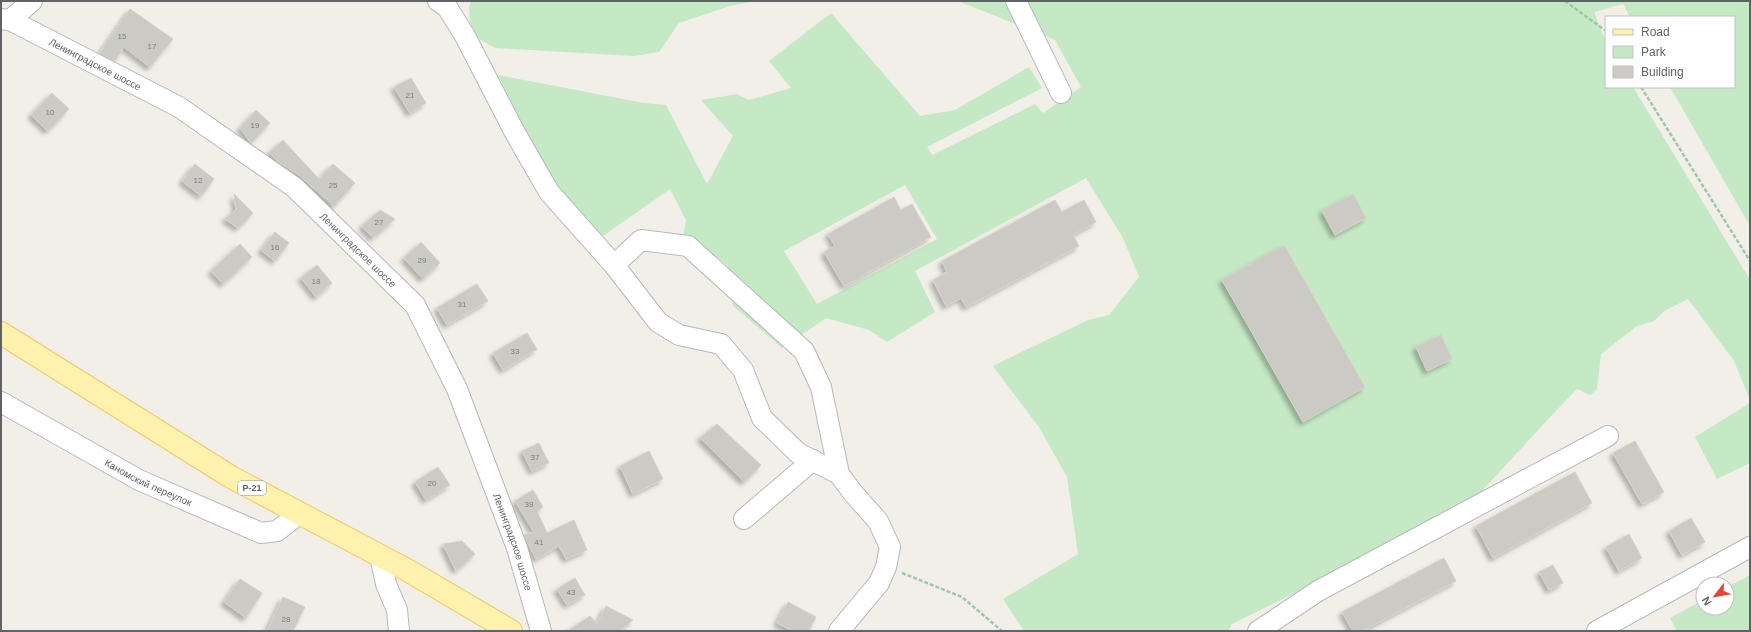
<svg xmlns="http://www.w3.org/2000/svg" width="1751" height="632" viewBox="0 0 1751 632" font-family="Arial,sans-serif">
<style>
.green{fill:#c5e8c5;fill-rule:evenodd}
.building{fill:#cccac5;stroke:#d6d1c6;filter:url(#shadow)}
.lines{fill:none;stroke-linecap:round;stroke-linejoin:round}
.minor-casing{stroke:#b5b8bc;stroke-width:22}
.major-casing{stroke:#f2c960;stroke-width:24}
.path{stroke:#9cc7a9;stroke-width:2.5;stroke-dasharray:4 2;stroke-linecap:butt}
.minor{stroke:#fff;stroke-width:20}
.major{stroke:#fff2af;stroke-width:22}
.labels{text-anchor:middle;stroke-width:3;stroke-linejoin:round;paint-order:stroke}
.number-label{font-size:8px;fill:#7a7d7f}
.shield{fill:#fff;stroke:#8f9295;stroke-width:1}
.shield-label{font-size:9px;font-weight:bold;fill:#5f6368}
.street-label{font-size:10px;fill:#5f6368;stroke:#fff}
</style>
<defs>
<filter id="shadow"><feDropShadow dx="-3.5" dy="3.5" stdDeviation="2" flood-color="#0004"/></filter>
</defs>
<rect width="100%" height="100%" fill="#f1efe8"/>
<path class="green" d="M471,1H757L730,6L679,23L659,52L634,56L495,48L471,34L469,7Z
M958,1H1750V226L1670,87H1734V17H1630L1623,4L1594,12L1606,42V87H1633L1750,280V400L1734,361L1688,299L1664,311L1654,321L1637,326L1601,354L1597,389L1590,395L1577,389L1552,415L1479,494L1333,574L1232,624L1228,631H1024L1003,599L1078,554L1067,477L1039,427L993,366L1088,320L1109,315L1139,277L1123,238L1086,178L915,271L935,312L887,342L869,330L826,318L782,348L733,306L728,266L706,248L694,264L680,254L686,220L670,189L603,236L550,180L498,75L644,103L666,105L707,184L733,136L701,100L737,94L749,100L791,88L769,61L831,13L920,116L955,110L1029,67L1042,88L927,147L932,155L1035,104L1043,113L1081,87L1055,40ZM905,185L937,239L817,304L784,251Z
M1750,403V463L1717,479L1695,437Z
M1750,575V631H1677L1670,618L1703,600V608H1727V587Z"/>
<path class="building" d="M130,9L173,39L150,67L124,47L115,61L100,53Z
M411,78L426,103L410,113L394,87Z
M52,93L69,109L48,131L31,115Z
M256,110L270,123L251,143L240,128Z
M283,140L319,179L333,164L355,183L334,206L299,175L277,161L269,153Z
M195,164L214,179L201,196L182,181Z
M234,194L253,213L238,228L225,219L236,210Z
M1353,194L1366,218L1335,235L1322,211Z
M894,197L901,210L912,204L931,237L844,286L824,252L835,246L828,234Z
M1055,200L1062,212L1084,200L1096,222L1073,235L1079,246L966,307L961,298L946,306L933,280L947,272L942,261Z
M380,210L395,219L373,238L362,226Z
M275,232L289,243L275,261L261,250Z
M421,242L440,263L423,279L404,258Z
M240,244L252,257L223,284L211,271Z
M1284,245L1365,387L1303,422L1222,280Z
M317,265L332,283L316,297L301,278Z
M477,284L488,301L447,325L437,308Z
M527,333L537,349L503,370L493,353Z
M1441,335L1452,359L1427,371L1416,347Z
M717,424L761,465L744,482L700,438Z
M1635,441L1664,492L1642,504L1613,453Z
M539,443L549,463L532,471L522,451Z
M649,451L663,479L633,494L620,466Z
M438,467L450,485L426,500L415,482Z
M1575,472L1592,503L1493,558L1476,526Z
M533,490L543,507L537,511L547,533L574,520L587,550L566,559L559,546L536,559L524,535L534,532L515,501Z
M1691,518L1705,542L1682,555L1669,531Z
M1629,534L1642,558L1619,571L1606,547Z
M462,541L475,554L456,571L443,544Z
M1444,558L1456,581L1362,631H1353L1342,612Z
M1553,565L1563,583L1549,590L1539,572Z
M575,578L585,595L567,605L557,589Z
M240,579L262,593L246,618L224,602Z
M283,597L305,607L293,631H267Z
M788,602L816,617L809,631H793L777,623Z
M606,606L633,620L619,631H568L590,616L597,624Z"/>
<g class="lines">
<g class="minor-casing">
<g id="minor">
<path d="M438,1L447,7L465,36L514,131L549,192L614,265L641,240L688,246L804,351L821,387L839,474L853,493L878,521L890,547L886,567L879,583L839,631"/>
<path d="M1016,1L1061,93"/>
<path id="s1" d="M1,19L10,20L179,107L294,187L415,305L457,389L517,548L541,631"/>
<path d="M10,20L32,1"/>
<path d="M614,265L658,322L679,335L721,344L743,370L762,418L798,453L839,474"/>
<path id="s2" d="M1,402L139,480L261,533L277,531L300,513"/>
<path d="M744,519L813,460"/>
<path d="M380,556L386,584L397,610L399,631"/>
<path d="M1258,631L1318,591L1608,436"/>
<path d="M1597,631L1750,547"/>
</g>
</g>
<g class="major-casing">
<path id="major" d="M1,333L231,477L409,571L511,631"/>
</g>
<path class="path" d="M1565,1L1606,31
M1641,87L1750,261
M902,573L962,597L1002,631
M1748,631L1750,630"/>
<use href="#minor" class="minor"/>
<use href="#major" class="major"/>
</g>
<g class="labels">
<g class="number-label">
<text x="122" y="39">15</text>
<text x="152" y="49">17</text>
<text x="410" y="98">21</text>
<text x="50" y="115">10</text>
<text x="255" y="128">19</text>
<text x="198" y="183">12</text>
<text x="333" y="188">25</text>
<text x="379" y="225">27</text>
<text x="275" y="250">16</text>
<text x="422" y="263">29</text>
<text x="316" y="284">18</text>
<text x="462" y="307">31</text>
<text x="515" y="354">33</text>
<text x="535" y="460">37</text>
<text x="432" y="486">20</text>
<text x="529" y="507">39</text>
<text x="539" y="545">41</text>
<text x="571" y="595">43</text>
<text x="286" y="622">28</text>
</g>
<rect class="shield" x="238" y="481" width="28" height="14" rx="3"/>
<g class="shield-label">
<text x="252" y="491">Р-21</text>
</g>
<g class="street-label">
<text dy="4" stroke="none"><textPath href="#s1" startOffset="105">Ленинградское шоссе</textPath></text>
<text dy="4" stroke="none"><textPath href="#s1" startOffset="429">Ленинградское шоссе</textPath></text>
<text dy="4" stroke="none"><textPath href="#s2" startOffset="168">Каномский переулок</textPath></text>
<text dy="4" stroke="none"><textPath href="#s1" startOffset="765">Ленинградское шоссе</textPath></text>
</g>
</g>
<rect width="1751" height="632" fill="none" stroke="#5f6368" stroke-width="4"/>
<rect x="1605" y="16" width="130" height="72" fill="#ffffff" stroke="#bfc1c3"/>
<rect x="1613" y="29" width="20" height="6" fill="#fff2af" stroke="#bfc1c3"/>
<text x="1641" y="36" font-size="12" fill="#5f6368">Road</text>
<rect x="1613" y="46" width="20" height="12" fill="#c5e8c5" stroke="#bfc1c3"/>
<text x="1641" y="56" font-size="12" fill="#5f6368">Park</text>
<rect x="1613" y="66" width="20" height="12" fill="#cccac5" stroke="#bfc1c3"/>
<text x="1641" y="76" font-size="12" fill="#5f6368">Building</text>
<g transform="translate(1715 596) rotate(239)"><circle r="19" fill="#ffffff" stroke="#bfc1c3"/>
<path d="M0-3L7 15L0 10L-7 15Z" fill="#ea4335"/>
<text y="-6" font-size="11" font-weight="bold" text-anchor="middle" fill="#5f6368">N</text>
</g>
</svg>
